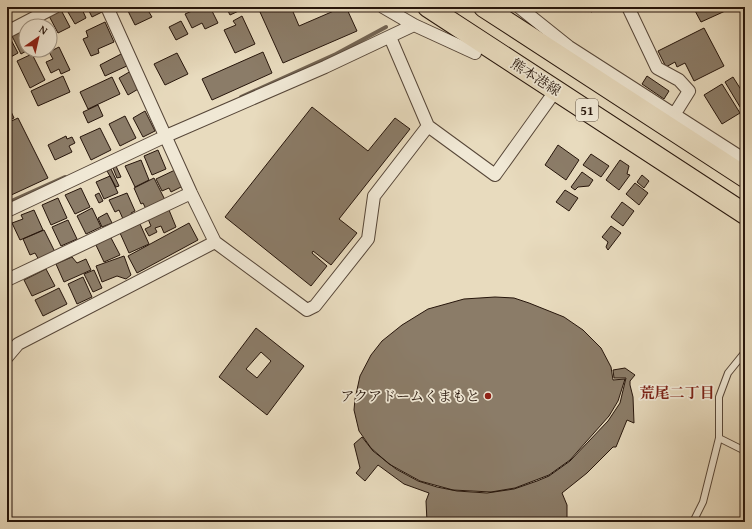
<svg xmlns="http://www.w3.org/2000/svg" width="752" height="529" viewBox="0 0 752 529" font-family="'Gentium Book Plus','Noto Serif JP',serif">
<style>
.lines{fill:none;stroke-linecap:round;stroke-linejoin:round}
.stream{stroke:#736452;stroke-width:4}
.building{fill:#8b7c68;stroke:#26150b;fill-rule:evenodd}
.lane-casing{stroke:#564638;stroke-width:8}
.street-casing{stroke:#564638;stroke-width:14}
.primary-casing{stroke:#26150b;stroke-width:22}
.lane{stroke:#f0e8d5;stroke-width:6}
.street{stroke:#f0e8d5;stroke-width:12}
.primary{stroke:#e8dbbe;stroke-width:20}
.poi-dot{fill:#8f2418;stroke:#f0e8d5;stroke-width:1.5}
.labels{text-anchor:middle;stroke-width:3.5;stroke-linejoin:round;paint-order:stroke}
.shield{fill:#f0e8d5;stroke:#635448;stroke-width:1}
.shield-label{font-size:13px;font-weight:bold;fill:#26150b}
.street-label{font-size:14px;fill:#26150b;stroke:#f0e8d5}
.poi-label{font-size:14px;fill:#26150b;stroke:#f0e8d5;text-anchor:end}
.neighbourhood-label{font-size:15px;font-weight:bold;fill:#7a1f14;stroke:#f0e8d5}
</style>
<rect width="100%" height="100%" fill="#e8dbbe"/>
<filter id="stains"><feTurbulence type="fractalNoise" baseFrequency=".005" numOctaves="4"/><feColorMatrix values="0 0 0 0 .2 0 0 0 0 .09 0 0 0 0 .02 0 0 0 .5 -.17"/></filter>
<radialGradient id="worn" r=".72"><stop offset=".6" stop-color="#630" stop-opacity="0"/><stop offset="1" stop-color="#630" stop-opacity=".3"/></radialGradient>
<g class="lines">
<path class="stream" d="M241,97L336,54L386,27
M7,203L65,177"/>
</g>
<path class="building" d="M30,7H41L32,11Z
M65,7H81L86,18L75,24Z
M87,7H102L104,11L92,17Z
M126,7H146L152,17L135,25Z
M201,7H210L218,23L205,29L202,23L192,28L185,14Z
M226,7H242L243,9L230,15Z
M272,7H291L299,26L343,7H346L357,31L283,63L260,12Z
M589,7H602L591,12Z
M693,7H734L701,22Z
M61,10L70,27L58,33L49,16Z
M242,16L255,44L235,53L224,30L236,25L233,21Z
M43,20L46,26H32Z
M181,21L188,34L176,40L169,27Z
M105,22L114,42L98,49L99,53L91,56L83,39L88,37L86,31Z
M704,28L724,66L694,81L685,63L677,67L675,62L666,67L658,51Z
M24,30L26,34V50H28L21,54L12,36Z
M9,36L18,53L7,59V37Z
M59,47L70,70L61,74L59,69L51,73L46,62L53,59L49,52Z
M263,52L272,73L212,100L202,79Z
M123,53L129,65L105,76L100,65Z
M177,53L188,74L165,85L154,64Z
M32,54L45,80L30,88L17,61Z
M131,71L140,88L128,95L119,78Z
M63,76L70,92L38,106L31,91Z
M647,76L669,91L664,99L642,84Z
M112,77L120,94L88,109L80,92Z
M733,77L745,96V104L740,107L725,82Z
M722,84L740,113L722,124L704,95Z
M7,103L14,118L7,121Z
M98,105L103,116L88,123L83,112Z
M312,107L368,151L395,118L410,129L339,219L357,233L331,265L313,251L312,253L327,266L311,286L225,217Z
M145,111L155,131L143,137L133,118Z
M125,116L136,138L120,146L109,124Z
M18,118L48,178L7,197V123Z
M100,128L111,150L91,160L80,137Z
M66,136L67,139L72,137L75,143L69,146L72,152L55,160L48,145Z
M558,145L579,160L566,180L545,165Z
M158,150L166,169L152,175L144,156Z
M591,154L609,166L601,177L583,165Z
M141,160L149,180L135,187L125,166Z
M620,160L629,166L627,174L630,175L619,190L606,180Z
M116,166L121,177L117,178L113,168Z
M111,169L119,186L116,187L107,171Z
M175,170L183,186L171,192L169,188L162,191L156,179Z
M582,172L593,180L589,186L578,187L575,190L571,187Z
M642,175L649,181L644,188L637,182Z
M110,176L118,193L104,199L96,182Z
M154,178L165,200L146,209L143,203L141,204L134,188Z
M635,183L648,193L639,205L626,194Z
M81,188L90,207L75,214L65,195Z
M565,190L578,198L569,211L556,202Z
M99,193L103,201L99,203L95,195Z
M127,193L135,211L131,213L132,215L123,219L119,210L115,212L109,200Z
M58,198L67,218L51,225L42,205Z
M622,202L634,211L623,226L611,217Z
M92,208L101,227L86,234L77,216Z
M34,210L43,230L20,240L12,223L23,219L21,215Z
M169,210L176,227L164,233L161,226L155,228L157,232L149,236L145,229L151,226L148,219Z
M107,213L112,223L102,227L98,218Z
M68,220L77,239L61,246L52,227Z
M189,223L198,240L137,273L128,256Z
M140,224L149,244L129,253L120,233Z
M611,226L621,233L608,250L606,247L608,242L602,237Z
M44,230L55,252L39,260L35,253L30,255L23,239Z
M110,236L120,255L104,262L95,243Z
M124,256L131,275L126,279L117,276L102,282L96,266Z
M72,257L77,263L86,259L91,270L64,282L56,264Z
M46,269L55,286L32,296L24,280Z
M94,270L102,288L93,292L84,274Z
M83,277L92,297L77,304L68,284Z
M59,288L67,304L43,316L35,300Z
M495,297L514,298L529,303L564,317L583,330L601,348L611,367L613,380L625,379L618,401L609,416L570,460L549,475L515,488L491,492L453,490L420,481L389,464L371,448L359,431L354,410L355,399L360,376L371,355L382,341L402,325L428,309L464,299Z
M256,328L304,366L267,415L219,377ZM261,352L271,361L257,378L246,369Z
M625,368L635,375L630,381V385L633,397L634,423L627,420L616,447H613L587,473L562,493L567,505V522H427L426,501L429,493L404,484L378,465L365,481L356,473L360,468L354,444L362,437L373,451L396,469L418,481L437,487L457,491L487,493L514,489L537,481L549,476L570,461L608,421L620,403L625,382L626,378H614L613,370Z"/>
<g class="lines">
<g class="lane-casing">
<path id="lane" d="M719,438L745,451
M693,522L703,502L719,438V397L728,373L745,352"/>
</g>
<g class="street-casing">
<path id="street" d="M107,7L191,193L215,242L307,310L315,306L368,239L374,196L428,126
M383,7L414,25L475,53
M519,7L569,47L745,160
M628,7L657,68L679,80L689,91L674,115
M7,32L55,7
M390,37L428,126L495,175L556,90
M7,211L166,136L325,67L414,25
M7,280L191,193
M7,357L18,344L215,242"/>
</g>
<g class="primary-casing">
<path id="primary" d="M428,7L745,214
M484,7L745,177"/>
</g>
<use href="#lane" class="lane"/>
<use href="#street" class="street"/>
<use href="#primary" class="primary"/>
</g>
<circle class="poi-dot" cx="488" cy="396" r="4"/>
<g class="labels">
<rect class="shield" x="576" y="99" width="22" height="22" rx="3"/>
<g class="shield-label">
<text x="587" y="115">51</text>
</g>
<g class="street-label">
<text transform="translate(536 77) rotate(33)" y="5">熊本港線</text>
</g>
<g class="poi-label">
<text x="480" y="401">アクアドームくまもと</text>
</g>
<g class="neighbourhood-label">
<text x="677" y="398">荒尾二丁目</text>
</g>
</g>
<rect width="752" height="529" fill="none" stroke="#e8dbbe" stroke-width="24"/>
<rect x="8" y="8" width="736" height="513" fill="none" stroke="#26150b" stroke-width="2"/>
<rect x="12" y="12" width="728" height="505" fill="none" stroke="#26150b"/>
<g transform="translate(38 38) rotate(34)"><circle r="19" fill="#f0e8d5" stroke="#9f9484"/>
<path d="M0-3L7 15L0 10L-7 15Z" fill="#8f2418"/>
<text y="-6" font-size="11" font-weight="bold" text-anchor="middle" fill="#26150b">N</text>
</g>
<rect width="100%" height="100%" filter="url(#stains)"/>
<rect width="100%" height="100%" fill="url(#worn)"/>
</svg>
